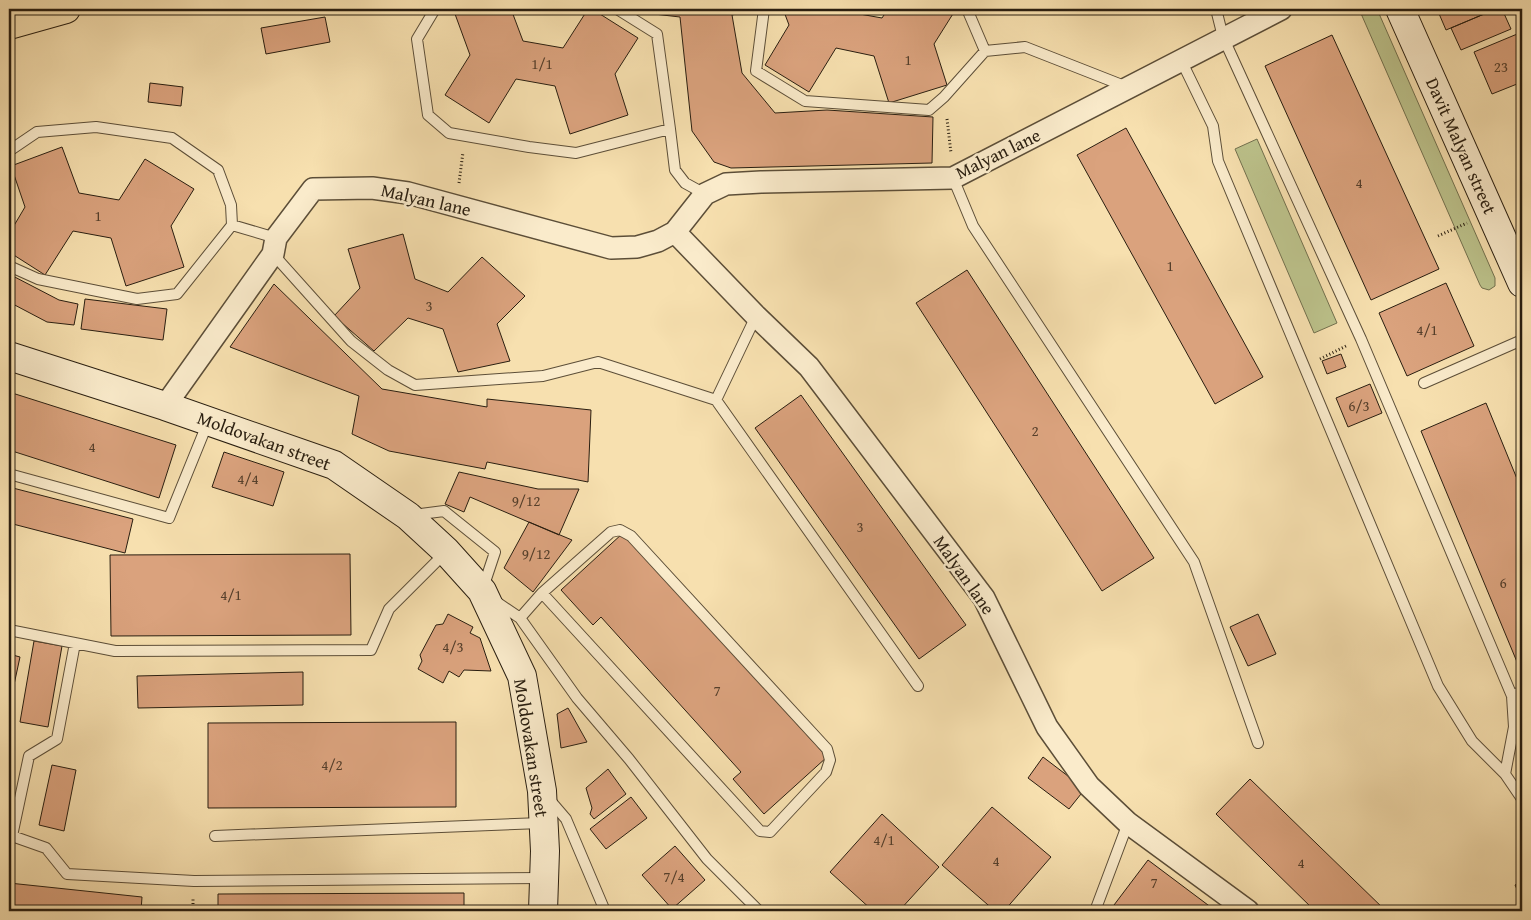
<svg xmlns="http://www.w3.org/2000/svg" width="1531" height="920" viewBox="0 0 1531 920" font-family="'Gentium Book Plus',serif">
<style>
.grass{fill:#bcc28b;stroke:#72704e}
.building{fill:#daa27d;stroke:#291e10}
.lines{fill:none;stroke-linecap:round;stroke-linejoin:round}
.lane-casing{stroke:#5c4e38;stroke-width:12}
.street-casing{stroke:#5c4e38;stroke-width:24}
.secondary-casing{stroke:#291e10;stroke-width:30}
.primary-casing{stroke:#291e10;stroke-width:30}
.path{stroke:#291e10;stroke-width:3;stroke-dasharray:1 2.5;stroke-linecap:butt}
.lane{stroke:#faebcb;stroke-width:10}
.street{stroke:#faebcb;stroke-width:21}
.secondary{stroke:#faebcb;stroke-width:28}
.primary{stroke:#f7e0af;stroke-width:28}
.labels{text-anchor:middle;stroke-width:5;stroke-linejoin:round;paint-order:stroke}
.number-label{font-size:15px;fill:#553f2b}
.street-label{font-size:18px;fill:#291e10;stroke:#faebcb}
</style>
<rect width="100%" height="100%" fill="#f7e0af"/>
<filter id="stains"><feTurbulence type="fractalNoise" baseFrequency=".004" numOctaves="4"/><feColorMatrix values="0 0 0 0 .2 0 0 0 0 .09 0 0 0 0 .02 0 0 0 .5 -.17"/></filter>
<radialGradient id="worn" r=".72"><stop offset=".6" stop-color="#630" stop-opacity="0"/><stop offset="1" stop-color="#630" stop-opacity=".3"/></radialGradient>
<path class="grass" d="M1359,9H1377L1495,278V286L1489,290L1482,288L1480,285Z
M1257,139L1337,323L1314,333L1235,149Z"/>
<path class="building" d="M468,9H511L523,41L563,48L588,9H592L638,38L615,74L628,115L570,134L555,86L516,79L489,123L445,95L470,55L455,14Z
M654,9H755V10L732,15L742,73L775,113L827,110L933,117L932,163L731,168L714,162L692,131L680,17L654,14Z
M783,9H842L843,11L882,18L888,9H956L934,44L947,85L889,103L874,56L836,48L809,92L765,65L789,25Z
M1437,9H1496L1446,30Z
M1496,9H1502L1511,29L1461,50L1451,28Z
M325,17L330,42L266,54L261,28Z
M1522,32V82L1492,94L1474,52Z
M1332,35L1439,269L1371,300L1265,66Z
M150,83L183,87L181,106L148,102Z
M1126,128L1263,377L1215,404L1077,155Z
M62,147L79,193L119,200L145,159L194,189L171,226L184,267L126,286L111,238L73,231L45,275L9,252V234L25,207L11,166Z
M403,234L415,279L448,292L482,257L525,296L497,324L510,361L458,372L443,329L408,318L374,351L334,316L360,288L348,249Z
M967,270L1154,558L1102,591L916,303Z
M9,274L59,300L78,304L74,325L47,322L9,302Z
M1446,283L1474,346L1407,376L1379,313Z
M274,284L382,389L487,407V399L591,410L588,482L487,462L485,469L389,451L352,434L359,396L230,347Z
M85,299L167,309L163,340L81,329Z
M1341,354L1346,367L1327,374L1322,361Z
M1370,384L1382,413L1348,427L1336,398Z
M9,392L176,445L159,498L9,450Z
M801,395L966,625L919,659L755,428Z
M1486,403L1522,491V674L1421,431Z
M224,452L284,472L273,506L212,487Z
M459,472L538,489H579L559,535L470,497L464,512L445,504Z
M9,487L133,519L125,553L9,523Z
M529,522L572,540L533,592L504,568Z
M623,533L827,757L764,814L733,779L741,772L601,617L593,625L561,590Z
M350,554L351,635L111,636L110,555Z
M448,614L473,627L470,633L480,638L491,671L464,670L459,677L449,671L443,683L418,669L422,661L420,655L436,625L443,624Z
M1258,614L1276,654L1248,666L1230,627Z
M34,641L62,646L48,727L20,722Z
M9,654L20,657L12,694L9,693Z
M303,672V705L138,708L137,676Z
M568,708L587,742L561,748L557,714Z
M456,722V807L208,808V723Z
M1043,757L1085,789L1069,809L1028,778Z
M52,765L76,770L64,831L39,825Z
M608,769L626,794L594,819L590,814L592,808L586,788Z
M1250,779L1386,911H1315L1216,814Z
M631,797L647,818L606,849L590,829Z
M992,807L1051,857L1004,911H995L942,865Z
M882,814L939,867L899,911H873L830,872Z
M675,846L705,880L672,909L642,875Z
M1148,860L1216,911H1122L1114,905Z
M1522,881V900L1515,885Z
M9,883L142,897L141,911H9Z
M464,893V911H218V894Z"/>
<g class="lines">
<g class="lane-casing">
<path id="lane" d="M435,9L417,39L428,115L449,133L529,147L576,153L670,129L675,170L685,183L705,194
M617,9L657,34L670,129
M764,9L756,71L805,101L929,110L944,97L985,51L1025,47L1127,87
M967,9L985,51
M1216,9L1223,37L1361,339L1512,696L1514,727L1505,774
M1181,60L1213,126L1218,161L1438,686L1472,741L1505,774L1522,799
M9,151L37,132L96,127L172,138L218,170L231,205L232,225L177,294L137,299L38,279L9,266
M953,178L973,226L1194,562L1258,743
M232,225L276,238
M273,254L351,341L388,370L415,385L543,376L598,362L716,400L918,686
M1424,383L1522,340
M716,400L756,316
M9,474L169,518L208,422
M413,515L444,511L495,552L483,588
M495,601L520,618L577,698L629,759L707,859L759,911
M520,618L542,593L611,532L620,530L631,536L827,749L830,760L826,772L770,832L760,831L542,593
M9,630L115,651L371,650L389,609L446,552
M1512,696L1522,691
M548,798L566,819L605,911
M12,836L46,848L67,874L194,881L542,878
M215,836L541,823
M9,838L12,836L29,756L57,739L75,643
M1095,911L1128,823"/>
</g>
<g class="street-casing">
<path id="street" d="M675,232L756,316L809,367L984,598L1047,727L1089,786L1128,823L1248,911
M165,406L273,254L276,238L313,189L372,188L408,193L611,248L637,247L658,241L675,232L705,194L726,184L761,182L953,178L1281,9"/>
</g>
<g class="secondary-casing">
<path id="secondary" d="M1400,9L1522,283
M9,356L165,406L334,465L408,516L446,551L482,591L522,676L542,791L545,851L543,911"/>
</g>
<g class="primary-casing">
<path id="primary" d="M9,25L66,9"/>
</g>
<path class="path" d="M947,119L951,153
M459,183L463,152
M1438,236L1467,223
M1320,359L1346,346
M193,911V899"/>
<use href="#lane" class="lane"/>
<use href="#street" class="street"/>
<use href="#secondary" class="secondary"/>
<use href="#primary" class="primary"/>
</g>
<g class="labels">
<g class="number-label">
<text x="908" y="65">1</text>
<text x="542" y="69">1/1</text>
<text x="1501" y="72">23</text>
<text x="1359" y="188">4</text>
<text x="98" y="221">1</text>
<text x="1170" y="271">1</text>
<text x="429" y="311">3</text>
<text x="1427" y="335">4/1</text>
<text x="1359" y="411">6/3</text>
<text x="1035" y="436">2</text>
<text x="92" y="452">4</text>
<text x="248" y="484">4/4</text>
<text x="526" y="506">9/12</text>
<text x="860" y="532">3</text>
<text x="536" y="559">9/12</text>
<text x="1503" y="588">6</text>
<text x="231" y="600">4/1</text>
<text x="453" y="652">4/3</text>
<text x="717" y="696">7</text>
<text x="332" y="770">4/2</text>
<text x="884" y="845">4/1</text>
<text x="996" y="866">4</text>
<text x="1301" y="868">4</text>
<text x="674" y="882">7/4</text>
<text x="1154" y="888">7</text>
</g>
<g class="street-label">
<text transform="translate(1461 146) rotate(66)" y="6">Davit Malyan street</text>
<text transform="translate(998 154) rotate(-26)" y="6">Malyan lane</text>
<text transform="translate(426 200) rotate(13)" y="6">Malyan lane</text>
<text transform="translate(264 441) rotate(20)" y="6">Moldovakan street</text>
<text transform="translate(964 575) rotate(55)" y="6">Malyan lane</text>
<text transform="translate(531 748) rotate(81)" y="6">Moldovakan street</text>
</g>
</g>
<rect width="1531" height="920" fill="none" stroke="#f7e0af" stroke-width="30"/>
<rect x="10" y="10" width="1511" height="900" fill="none" stroke="#291e10" stroke-width="2.5"/>
<rect x="15" y="15" width="1501" height="890" fill="none" stroke="#291e10"/>
<rect width="100%" height="100%" filter="url(#stains)"/>
<rect width="100%" height="100%" fill="url(#worn)"/>
</svg>
